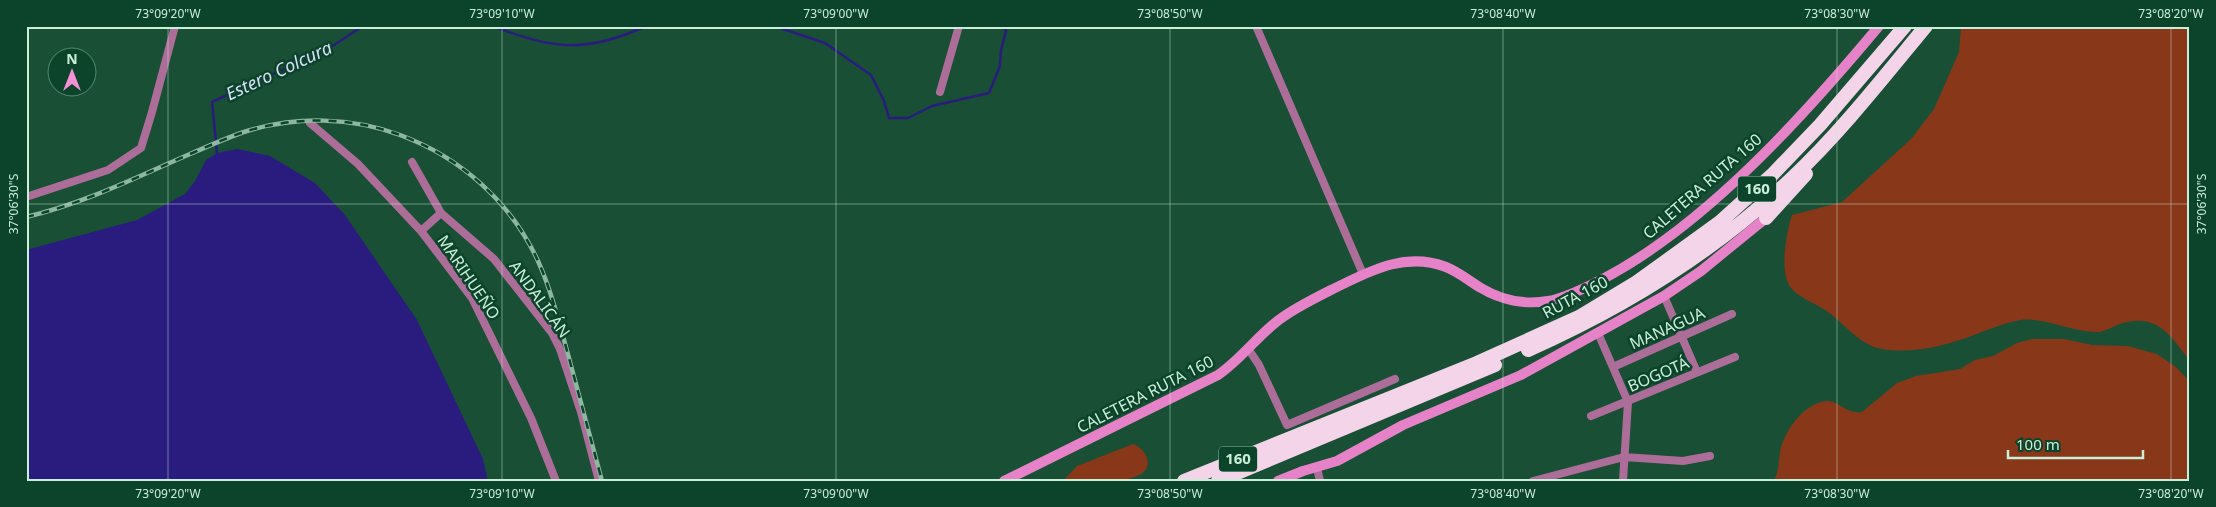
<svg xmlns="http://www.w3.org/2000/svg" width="2216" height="507" viewBox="0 0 2216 507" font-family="'Noto Sans',sans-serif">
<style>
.green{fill:#893719}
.water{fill:#2a1c7f}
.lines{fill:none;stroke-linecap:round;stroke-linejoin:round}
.stream{stroke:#2a1c7f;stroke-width:2.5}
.street{stroke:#ac6e98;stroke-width:8}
.secondary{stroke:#e582c8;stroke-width:10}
.highway{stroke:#f3d4e8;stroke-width:14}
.rail-casing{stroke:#8eb7a1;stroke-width:4.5}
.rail{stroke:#0b442b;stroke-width:2.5;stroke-dasharray:8;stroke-linecap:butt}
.ticks{fill:none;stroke:#cbeed9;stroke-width:1;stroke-opacity:0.45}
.labels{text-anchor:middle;stroke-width:5;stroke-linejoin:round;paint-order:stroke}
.shield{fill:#0b442b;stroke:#91bba5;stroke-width:1}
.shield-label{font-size:15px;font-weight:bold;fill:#cbeed9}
.street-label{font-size:16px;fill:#cbeed9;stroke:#0b442b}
.water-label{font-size:18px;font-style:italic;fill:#dadef9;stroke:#0b442b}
.neatline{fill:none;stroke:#cbeed9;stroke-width:2}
.ticks-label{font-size:12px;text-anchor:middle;fill:#cbeed9}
</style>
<rect width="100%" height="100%" fill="#194f35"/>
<path class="green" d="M1961,26H2190V361C2170,335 2157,312 2120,324C2113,326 2107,331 2099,332C2074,333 2043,317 2021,320C2004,323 1990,329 1974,335C1945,346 1912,354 1882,349C1857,345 1841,318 1820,307C1811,302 1798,296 1791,288C1779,273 1786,234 1792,215L1842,202L1911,139L1934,109L1959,52Z
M2032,339H2064L2092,345L2128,346L2142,350L2157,354L2176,367L2190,382V481H1774C1780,469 1778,459 1781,447C1787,428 1804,404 1826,401C1839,400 1845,414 1862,412L1897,383L1916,376L1960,369L1975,360L1993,356L2017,343Z
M1133,444C1145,448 1155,465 1141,474C1119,486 1087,481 1063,481L1077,466Z"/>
<path class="water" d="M237,149L270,156L315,183L345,215L417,320L483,459L488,481H26V250L137,220L185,194L195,181L206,160L217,153Z"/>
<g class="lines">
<path class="stream" d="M493,26C552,50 588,53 646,26
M774,26L825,43L871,75L884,101L889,118H908L932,106L989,93L1000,66L1001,50L1006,31L1004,26
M217,153L212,102L328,49L363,26"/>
<path class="street" d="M1256,26L1363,274
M940,92L959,26
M310,123L358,164L421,231L472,298L531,418L556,481
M412,162L441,213
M26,197L108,170L141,148L152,112L175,26
M421,231L441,213L494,259L552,333L560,349L581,412L599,481
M1664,296L1697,372
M1598,333L1628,402L1623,481
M1249,350L1259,365L1287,425L1395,379
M1613,367L1732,314
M1591,416L1735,357
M1317,468L1320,481
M1533,481L1624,457L1683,461L1710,456"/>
<path class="secondary" d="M1004,481L1218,375C1240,360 1255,339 1275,323C1292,309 1312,300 1331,290C1368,272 1404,251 1446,267C1459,272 1469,281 1481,288C1501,300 1525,305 1548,301C1566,298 1584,288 1601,280C1705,226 1804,116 1879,26
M1278,481L1303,471L1337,461L1403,425L1521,375L1664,296L1701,271L1766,218"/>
<path class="highway" d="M1766,218L1806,174
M1528,350C1625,307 1714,252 1791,179C1840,133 1883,78 1926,26
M1184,481L1477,363L1579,317L1637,282L1720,222L1772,175L1820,125L1905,26
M1218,481L1495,365"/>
<g class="rail-casing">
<path id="rail" d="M26,217C83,204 137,177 190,154C209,146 228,137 247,131C297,116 351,117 400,135C460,157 511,202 538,261C552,292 560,326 569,358C580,399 591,440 602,481"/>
</g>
<use href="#rail" class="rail"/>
</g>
<path class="ticks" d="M168,26V481M502,26V481M836,26V481M1170,26V481M1503,26V481M1837,26V481M2171,26V481M26,204H2190"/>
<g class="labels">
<g class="shield">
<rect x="1738" y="176.5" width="38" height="25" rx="4"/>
<rect x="1219" y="446.5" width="38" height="25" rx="4"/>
</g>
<g class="shield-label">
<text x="1757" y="194">160</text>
<text x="1238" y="464">160</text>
</g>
<g class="street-label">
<text transform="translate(1702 186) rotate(-41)" y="6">CALETERA RUTA 160</text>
<text transform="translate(469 277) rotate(56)" y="6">MARIHUEÑO</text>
<text transform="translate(1575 297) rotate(-28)" y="6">RUTA 160</text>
<text transform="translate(540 299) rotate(54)" y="6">ANDALICÁN</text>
<text transform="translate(1667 328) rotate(-24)" y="6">MANAGUA</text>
<text transform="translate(1658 374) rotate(-23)" y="6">BOGOTÁ</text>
<text transform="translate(1145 394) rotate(-27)" y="6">CALETERA RUTA 160</text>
</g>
<g class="water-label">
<text transform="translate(279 71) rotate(-25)" y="6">Estero Colcura</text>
</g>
</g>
<rect width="2216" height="507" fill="none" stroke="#0b442b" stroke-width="55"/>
<g transform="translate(72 72)"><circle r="24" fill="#0b442b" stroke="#588871"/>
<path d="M0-4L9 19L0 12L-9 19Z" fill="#f391d5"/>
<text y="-8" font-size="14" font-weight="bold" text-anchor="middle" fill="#cbeed9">N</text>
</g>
<path d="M2008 450v8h135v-8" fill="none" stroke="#cbeed9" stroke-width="2.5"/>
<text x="2016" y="450" font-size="15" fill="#cbeed9" stroke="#0b442b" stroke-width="4" paint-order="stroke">100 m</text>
<rect x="28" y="28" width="2160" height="452" class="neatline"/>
<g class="ticks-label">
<text x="168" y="18">73°09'20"W</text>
<text x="502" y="18">73°09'10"W</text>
<text x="836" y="18">73°09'00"W</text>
<text x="1170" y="18">73°08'50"W</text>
<text x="1503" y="18">73°08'40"W</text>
<text x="1837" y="18">73°08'30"W</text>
<text x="2171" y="18">73°08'20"W</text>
<text transform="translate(14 204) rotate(-90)" y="4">37°06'30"S</text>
<text transform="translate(2202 204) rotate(-90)" y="4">37°06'30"S</text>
<text x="168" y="498">73°09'20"W</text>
<text x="502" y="498">73°09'10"W</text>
<text x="836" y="498">73°09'00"W</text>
<text x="1170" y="498">73°08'50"W</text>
<text x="1503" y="498">73°08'40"W</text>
<text x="1837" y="498">73°08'30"W</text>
<text x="2171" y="498">73°08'20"W</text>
</g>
</svg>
